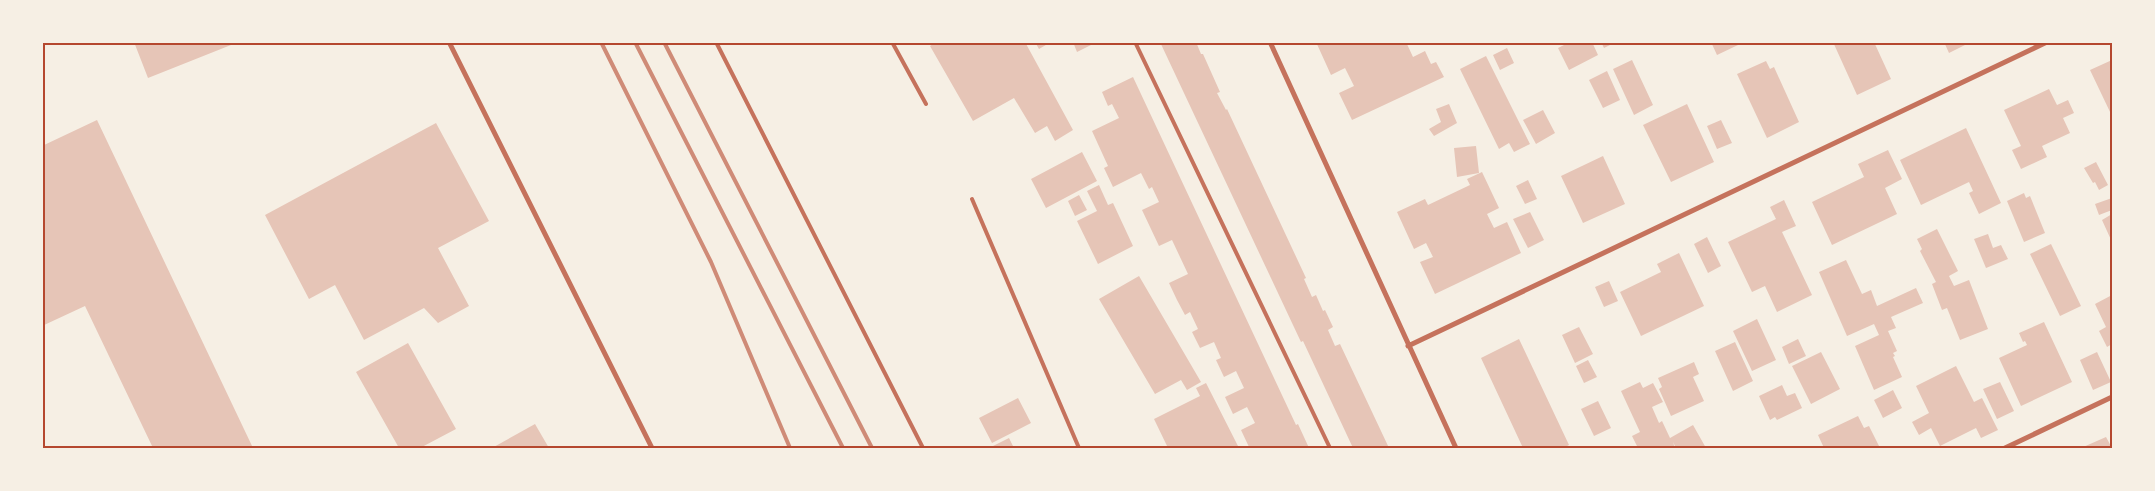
<svg xmlns="http://www.w3.org/2000/svg" width="2155" height="491" viewBox="0 0 2155 491" font-family="Ubuntu,sans-serif">
<style>
.building{fill:#e6c5b7}
.lines{fill:none;stroke-linecap:round;stroke-linejoin:round}
.service{stroke:#c5725c;stroke-width:4}
.minor{stroke:#c5725c;stroke-width:5}
.rail{stroke:#cf8b77;stroke-width:4}
.neatline{fill:none;stroke:#b5482f;stroke-width:2}
</style>
<rect width="100%" height="100%" fill="#f6efe4"/>
<path class="building" d="M134,42H236V43L148,78Z
M936,42H1025L1073,130L1055,141L1047,126L1035,133L1014,98L973,121L930,46Z
M1035,42H1051L1039,49Z
M1073,42H1097L1077,52Z
M1160,42H1196L1201,54H1203L1220,92L1217,93L1226,110L1227,109L1306,278L1304,279L1312,297L1316,295L1323,311L1325,310L1333,327L1328,330L1335,346L1340,344L1389,448H1353L1303,341L1301,342L1293,325Z
M1316,42H1406L1413,57L1425,51L1431,64L1436,62L1444,77L1352,120L1339,93L1354,86L1345,68L1331,75Z
M1570,42H1592L1598,55L1569,70L1558,48Z
M1601,42H1616L1604,48Z
M1711,42H1736L1738,45L1717,55Z
M1833,42H1874L1891,79L1857,95Z
M1944,42H1971L1949,53Z
M1507,48L1514,63L1500,70L1493,55Z
M1486,56L1530,144L1514,152L1509,143L1499,149L1460,69Z
M1632,60L1653,105L1634,115L1613,69Z
M2112,60V113L2111,114L2090,70Z
M1766,61L1770,69L1774,67L1799,122L1767,138L1737,74Z
M1607,71L1620,100L1603,108L1589,80Z
M1133,77L1296,425L1298,424L1309,448H1246L1249,447L1241,430L1255,423L1247,407L1233,414L1225,397L1244,388L1236,371L1224,377L1216,360L1221,358L1214,342L1200,348L1192,332L1198,329L1190,312L1185,315L1177,300L1169,283L1188,274L1172,240L1159,246L1142,210L1159,202L1152,187L1149,189L1141,173L1113,187L1104,168L1108,166L1092,131L1119,118L1112,104L1108,106L1102,92Z
M2049,89L2057,105L2068,100L2074,113L2063,118L2070,133L2042,146L2047,157L2021,169L2012,150L2021,146L2004,110Z
M1449,104L1457,123L1434,136L1429,129L1441,122L1436,109Z
M1687,104L1714,162L1671,182L1643,125Z
M1543,110L1555,133L1536,144L1523,120Z
M97,120L253,448H153L85,306L42,326V146Z
M1721,120L1732,143L1717,149L1707,126Z
M436,123L489,221L438,248L469,306L438,323L424,308L364,340L335,285L309,299L265,215Z
M1966,128L2001,203L1979,214L1969,193L1973,191L1969,182L1921,205L1900,160Z
M1476,146L1479,173L1457,177L1454,148Z
M1888,150L1902,179L1885,188L1897,214L1832,245L1812,202L1864,177L1858,164Z
M1082,152L1097,181L1046,208L1031,179Z
M1603,156L1625,204L1583,223L1561,176Z
M2096,162L2108,185L2099,190L2095,182L2093,183L2084,168Z
M1482,172L1499,208L1487,214L1494,228L1507,222L1521,253L1435,294L1420,262L1433,257L1426,243L1414,249L1397,212L1425,199L1428,205L1470,185L1467,179Z
M1528,180L1537,199L1525,204L1516,186Z
M1099,185L1108,205L1113,203L1133,246L1098,264L1077,221L1097,211L1087,191Z
M2024,193L2026,198L2030,196L2045,233L2024,242L2007,201Z
M1079,195L1087,210L1075,216L1068,201Z
M2112,198V210L2099,215L2095,204Z
M1784,200L1796,226L1782,232L1812,295L1777,312L1765,286L1752,292L1728,242L1776,219L1770,207Z
M1530,212L1544,240L1528,248L1513,219Z
M2112,214V242L2102,220Z
M1937,229L1958,271L1949,276L1954,286L1969,280L1988,329L1960,340L1947,308L1942,310L1932,284L1936,282L1920,251L1922,249L1917,239Z
M1988,234L1993,248L2001,245L2008,259L1986,268L1974,239Z
M1707,237L1721,266L1708,273L1694,244Z
M2051,244L2081,306L2060,316L2030,254Z
M1679,253L1704,306L1641,336L1620,292L1661,272L1657,264Z
M1846,260L1862,294L1871,290L1877,306L1916,288L1923,303L1891,317L1896,328L1888,331L1897,351L1893,353L1895,356L1893,357L1902,377L1874,390L1855,346L1879,335L1874,324L1847,336L1819,272Z
M1139,276L1201,382L1187,390L1181,380L1155,394L1099,299Z
M1609,281L1618,301L1604,307L1595,287Z
M2112,295V344L2107,347L2099,331L2106,327L2095,304Z
M1757,319L1776,360L1752,371L1733,331Z
M2044,322L2072,382L2021,406L1999,358L2027,345L2025,341L2023,342L2019,333Z
M1579,327L1593,354L1575,363L1562,335Z
M1519,339L1569,445L1563,448H1523L1481,358Z
M1798,339L1806,356L1789,364L1782,347Z
M1735,342L1753,381L1733,391L1715,351Z
M408,343L456,429L420,448H399L356,372Z
M1821,352L1840,389L1811,404L1792,366Z
M2097,352L2111,382L2093,390L2080,360Z
M1588,360L1597,377L1584,383L1576,366Z
M1694,362L1699,374L1693,377L1704,401L1671,416L1659,389L1662,387L1658,378Z
M1956,366L1974,402L1982,398L1998,430L1981,438L1976,428L1940,446L1931,428L1919,435L1912,422L1929,413L1916,386Z
M1640,382L1643,388L1653,383L1663,402L1652,407L1659,423L1662,421L1670,438L1693,425L1706,448H1676L1673,442L1675,448H1638L1632,436L1640,432L1621,391Z
M2000,382L2014,411L1997,419L1983,389Z
M1206,383L1239,448H1168L1154,419L1200,396L1196,388Z
M1782,385L1787,396L1795,393L1802,408L1777,420L1775,417L1770,420L1759,396Z
M1893,390L1902,408L1883,418L1874,400Z
M1018,398L1031,423L992,443L979,418Z
M1598,401L1611,428L1594,436L1581,409Z
M1858,416L1864,428L1869,426L1880,448H1824L1818,435Z
M535,424L549,448H492Z
M2106,437L2112,448H2081Z
M1009,438L1014,448H994L993,446Z"/>
<g class="lines">
<path class="service" d="M716,42L923,448
M892,42L926,104
M1135,42L1330,448
M972,199L1079,448"/>
<path class="minor" d="M449,42L652,448
M1270,42L1456,448
M1408,346L2047,42
M2005,448L2112,397"/>
<path class="rail" d="M601,42L711,262L790,448
M635,42L843,448
M664,42L872,448"/>
</g>
<rect width="2155" height="491" fill="none" stroke="#f6efe4" stroke-width="88"/>
<rect x="44" y="44" width="2067" height="403" class="neatline"/>
</svg>
